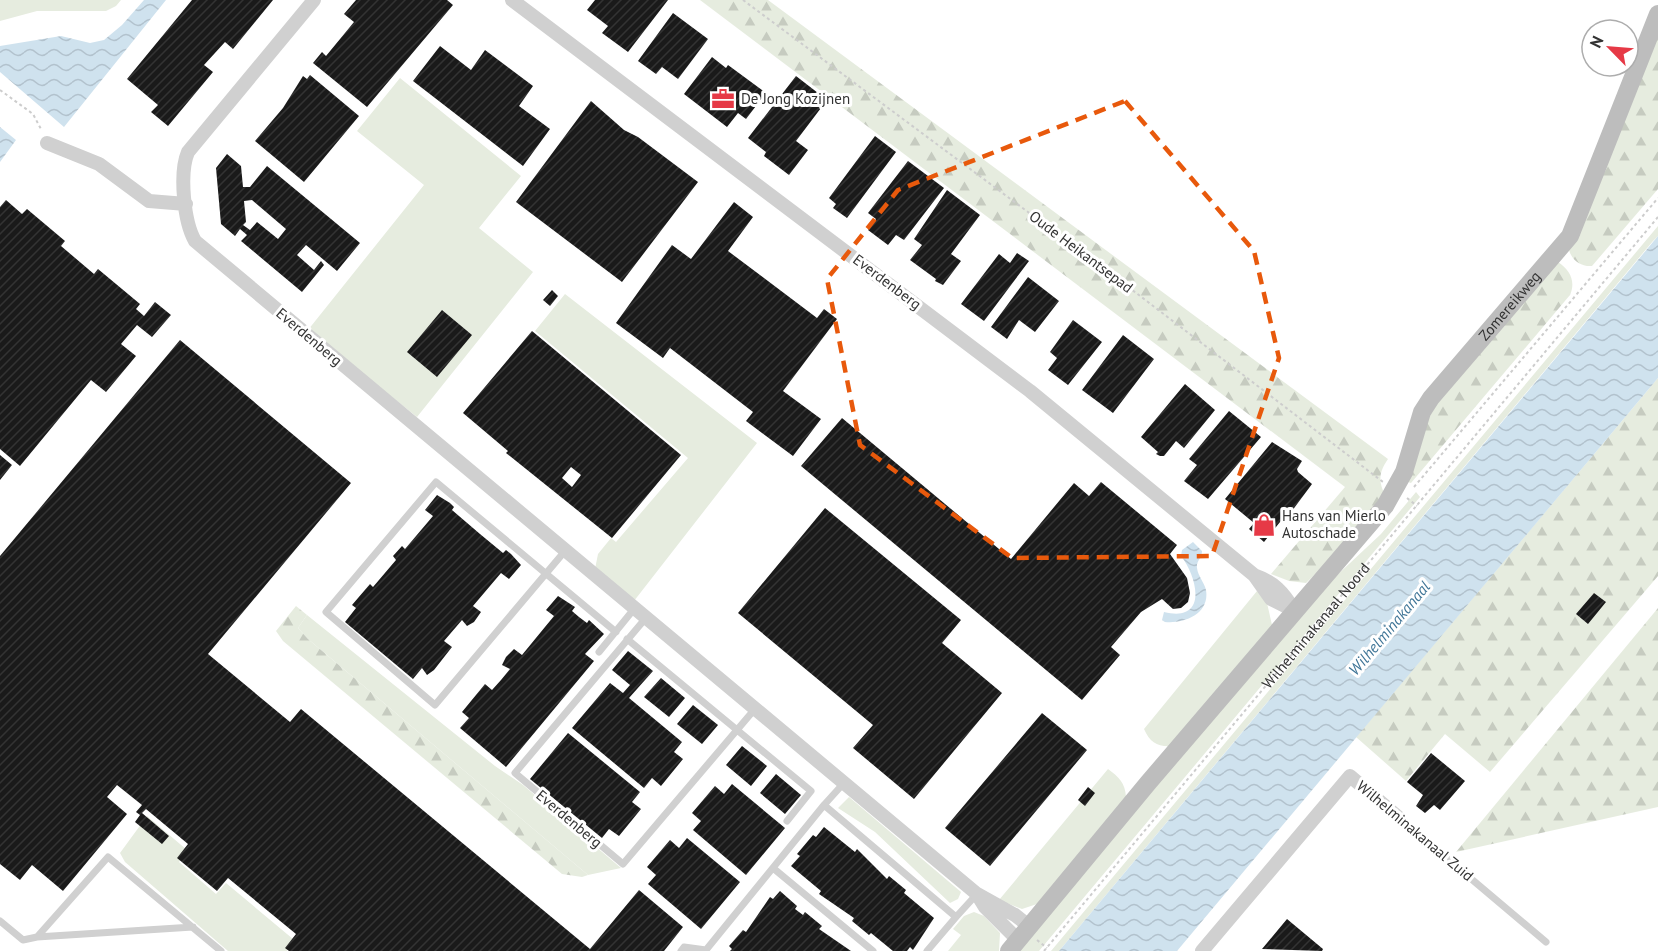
<svg xmlns="http://www.w3.org/2000/svg" width="1658" height="951" viewBox="0 0 1658 951" font-family="'PT Sans',sans-serif">
<style>
.green{fill:#e6ecdf}
.forest{fill:url(#forest-firs)}
.water{fill:url(#water-waves)}
.building{fill:url(#building-hatch);fill-rule:evenodd}
.lines{fill:none;stroke-linecap:round;stroke-linejoin:round}
.path{stroke:#cdcdcd;stroke-width:2;stroke-dasharray:3 3;stroke-linecap:butt}
.lane{stroke:#d0d0d0;stroke-width:7}
.street{stroke:#d0d0d0;stroke-width:14}
.secondary{stroke:#bdbdbd;stroke-width:18}
.marked{fill:none;stroke:#e8590c;stroke-width:4.5;stroke-dasharray:12 8;stroke-linejoin:round}
.labels{text-anchor:middle;stroke-width:6;stroke-linejoin:round;paint-order:stroke}
.poi-label{font-size:15px;fill:#333;stroke:#fff;text-anchor:start}
.street-label{font-size:15px;fill:#333;stroke:#fff}
.water-label{font-size:16px;font-style:italic;fill:#3f7597;stroke:#fff}
</style>
<defs>
<pattern id="forest-firs" width="22" height="20" patternUnits="userSpaceOnUse" patternTransform="scale(1.5)"><rect width="22" height="20" fill="#e6ecdf"/><path d="M5 1l3.5 6h-7zM16 11l3.5 6h-7z" fill="#c6cbc0"/></pattern>
<pattern id="water-waves" width="16" height="10" patternUnits="userSpaceOnUse" patternTransform="scale(1.5)"><rect width="16" height="10" fill="#cfe2ee"/><path d="M0 5q4-4 8 0t8 0" fill="none" stroke="#b2c2cd"/></pattern>
<pattern id="building-hatch" width="6" height="6" patternUnits="userSpaceOnUse" patternTransform="scale(1.5)"><rect width="6" height="6" fill="#1a1a1a"/><path d="M-1 1l2-2M0 6l6-6M5 7l2-2" fill="none" stroke="#333"/></pattern>
</defs>
<rect width="100%" height="100%" fill="#fff"/>
<path class="green" d="M0,0H121L116,6L106,11H37L0,21Z
M400,78L521,176L479,228L533,272L417,417L308,330L424,185L357,131Z
M1658,226V236L1653,241L1059,951H1051Z
M565,294L757,443L634,601L595,569L598,554L611,538L616,542L688,458L535,331Z
M1416,492L1420,497L1039,951H1018L1318,593L1381,534Z
M1257,591L1267,603L1272,625L1172,746C1158,747 1150,743 1144,729Z
M307,615L495,766L523,785L621,868L588,875L308,639L298,628Z
M1108,769C1119,777 1125,783 1126,797L1037,904L1022,909L999,900Z
M849,797L961,892L958,899L950,903L875,832L838,808Z
M147,816L187,850L179,862L216,894L226,883L293,939L287,951H228L125,862L120,853Z
M974,912L984,916L1000,933L999,951H948L961,935L953,929L964,916Z"/>
<path class="forest" d="M700,0H768L1388,459C1379,472 1378,481 1385,495L1327,563L1306,583L1289,581L1271,574L1345,487Z
M1658,32V189L1592,266C1582,267 1572,261 1569,250Z
M1558,262C1570,270 1576,281 1570,295L1411,483L1405,481L1432,409Z
M1658,378V576L1490,772L1445,734L1406,781L1356,737Z
M296,606L307,615L298,628L308,639L588,875L582,877L562,874L283,641L276,631Z
M1658,608V807L1456,852Z"/>
<path class="water" d="M144,0H166L64,127L0,72V46L61,36L90,43L104,40L122,25Z
M0,127L16,140L0,162Z
M1658,236V378L1177,951H1059Z
M1193,542L1202,551C1202,558 1196,561 1197,568C1198,576 1204,582 1206,590C1210,614 1184,624 1165,622L1162,620L1164,612C1208,623 1198,578 1181,556L1182,550Z"/>
<path class="building" d="M192,0H273L233,49L225,42L204,65L213,72L168,126L151,112L158,105L127,79Z
M356,0H447L453,5L367,107L313,63L322,52L326,56L354,22L344,14Z
M595,0H668L628,52L602,33L608,26L587,10Z
M673,13L708,39L678,79L662,67L656,74L638,61Z
M440,46L471,70L485,50L533,86L519,106L550,129L523,166L413,81Z
M712,57L726,68L728,65L766,93L746,119L738,113L727,127L684,94Z
M310,75L359,116L304,182L255,141L283,108L303,76L307,79Z
M796,76L827,100L796,141L808,150L789,175L764,156L766,152L748,138Z
M591,101L624,130L638,137L698,182L622,282L516,202Z
M875,136L896,152L847,218L833,208L836,204L829,198Z
M227,154L241,166L243,187H250L267,166L360,243L337,271L306,245L297,255L314,270L321,261L324,265L302,292L241,241L247,235L240,229L235,236L221,224L216,168ZM252,200L286,229L278,239L257,222L250,230L243,225L246,222L244,201Z
M908,161L944,188L904,240L896,235L888,245L868,230L876,219L868,213Z
M947,190L980,215L951,254L961,261L943,285L935,281L936,279L910,260L922,245L914,239Z
M6,200L22,214L27,209L65,241L61,246L94,274L98,269L140,304L136,309L144,316L155,302L171,315L152,337L137,325L121,344L136,356L106,392L91,380L20,466L0,449V207Z
M734,202L753,217L728,251L817,318L824,309L837,319L783,391L821,419L793,456L746,421L753,412L670,348L663,358L616,323L672,245L691,259Z
M1017,253L1029,261L984,321L961,304L999,254L1010,263Z
M1028,277L1059,301L1035,332L1019,320L1007,339L991,327Z
M552,290L558,296L550,306L543,300Z
M442,310L472,335L437,377L407,352Z
M1073,320L1102,342L1068,385L1048,370L1057,358L1050,352Z
M532,331L681,455L612,538L506,453L508,451L463,413ZM571,467L581,475L572,487L562,478Z
M1123,335L1154,359L1113,413L1082,390Z
M180,340L351,483L208,654L290,722L301,709L590,949L639,890L683,927L664,951H289L285,948L296,934L228,878L217,891L177,858L188,844L146,809L142,813L169,836L162,844L135,822L140,815L136,812L142,805L117,785L107,797L127,814L63,891L32,865L20,880L0,864V556Z
M1185,384L1215,410L1184,448L1176,441L1164,456H1160L1156,454L1158,452L1141,437Z
M1229,411L1261,437L1208,499L1184,481L1197,465L1189,459Z
M842,418L1011,559L1074,483L1089,496L1101,482L1177,545L1170,554L1187,578L1190,593L1188,602L1181,608L1173,609L1162,599L1141,612L1111,647L1120,655L1082,700L801,466Z
M1272,442L1302,461L1297,469L1298,472L1312,484L1286,519L1284,517L1264,542L1249,529L1254,523L1225,499Z
M0,455L12,465L0,480Z
M437,495L450,503L454,507L452,510L480,534L503,553L506,550L511,554L521,565L509,579L501,573L473,606L481,612L474,622L467,626L462,620L444,641L452,647L434,670L427,675L422,668L413,679L345,622L356,608L352,605L370,584L373,587L396,560L393,556L402,546L405,549L433,516L425,510Z
M825,508L961,620L942,643L1002,693L914,799L853,748L873,725L738,613Z
M1594,593L1606,602L1588,624L1576,614Z
M558,596L575,607L572,611L579,617L587,623L589,620L604,634L585,654L594,661L506,767L460,728L469,718L462,712L485,684L492,690L501,680L510,669L502,665L506,657L514,649L522,655L554,616L546,610Z
M628,651L653,671L629,698L682,742L674,752L683,759L661,786L652,778L644,788L572,728L610,683L623,693L630,685L612,670Z
M661,678L685,698L669,717L644,697Z
M693,705L718,725L702,744L677,724Z
M1042,713L1087,750L990,866L945,828Z
M568,733L640,792L632,802L641,809L619,836L609,829L602,838L530,779Z
M742,746L767,766L751,786L726,765Z
M1431,753L1465,781L1440,810L1434,805L1425,813L1416,806L1423,795L1407,782Z
M776,774L801,795L785,814L760,793Z
M732,784L785,828L746,875L693,830L701,821L692,813L715,786L724,794Z
M1088,787L1095,793L1085,806L1078,800Z
M824,827L855,852L857,849L887,879L889,876L906,890L904,893L934,918L913,950L910,947L907,951H893L871,933L869,935L852,921L854,918L819,894L821,891L791,866L800,856L797,854L813,835L816,837Z
M687,838L740,882L701,929L648,884L656,875L647,867L670,840L679,848Z
M780,891L797,906L795,909L803,915L805,912L822,926L819,929L851,951H730L732,949L729,946L743,930L746,932L770,897L773,899Z
M1287,919L1323,949L1322,951L1262,949Z"/>
<g class="lines">
<g class="path">
<path d="M743,0L1114,276L1383,482"/>
<path d="M0,90L33,114L42,131"/>
<path d="M1414,487L1658,198"/>
<path d="M1407,498L1417,506"/>
<path d="M1037,940L1047,948"/>
<path id="s1" d="M1044,951L1658,217"/>
</g>
<path class="lane" d="M565,551L435,705L326,612L436,482L616,632
M645,619L515,773L623,864L754,710
M627,639L811,791L787,821
M599,652L634,609
M824,805L843,784
M1398,817L1546,942
M773,868L873,951
M956,917L977,894
M0,921L23,940L37,937L108,857L221,951
M37,937L193,927
M681,951L684,947L706,950L824,805L956,917L927,951"/>
<path class="street" d="M314,0L188,152C179,173 184,222 195,241L977,894
M512,0L1030,391L1254,575C1274,582 1283,592 1294,610
M47,143L99,164L149,201L186,204
M1254,575L1271,599L1293,610
M1018,940L985,907L977,894L1015,915L1030,927
M1202,951L1350,776L1398,817"/>
<path class="secondary" id="s2" d="M1009,951L1148,783L1385,506L1404,472L1422,412L1431,398L1570,236L1658,14"/>
</g>
<path class="marked" d="M1125,101L1254,251L1279,358L1212,556L1012,558L860,445L827,279L898,190Z"/>
<defs>
<g id="office-bare" transform="scale(1.8)"><path d="M-6-3h4V-5.5h4V-3h4V5H-6ZM-1-4.5V-3h2v-1.5ZM-6 0V1H6V0Z" fill="#e63946" stroke="#fff" stroke-width="2.5" paint-order="stroke"/></g>
<g id="shop-bare" transform="scale(1.8)"><path d="M-5-2.5h2.3a2.7 3.5 0 0 1 5.4 0H5L5.5 6h-11ZM-1.5-2.5h3a1.5 2.3 0 0 0-3 0Z" fill="#e63946" stroke="#fff" stroke-width="2.5" paint-order="stroke"/></g>
</defs>
<g fill-rule="evenodd">
<use href="#office-bare" x="723" y="99"/>
<use href="#shop-bare" x="1264" y="525"/>
</g>
<g class="labels">
<g class="poi-label">
<text x="741" y="104">De Jong Kozijnen</text>
<text x="1282" y="521">Hans van Mierlo<tspan x="1282" dy="17">Autoschade</tspan></text>
</g>
<g class="street-label">
<text transform="translate(1081 252) rotate(37)" y="5">Oude Heikantsepad</text>
<text transform="translate(887 282) rotate(37)" y="5">Everdenberg</text>
<text dy="5" stroke="none"><textPath href="#s2" startOffset="822">Zomereikweg</textPath></text>
<text transform="translate(309 337) rotate(40)" y="5">Everdenberg</text>
<text dy="5" stroke="none"><textPath href="#s1" startOffset="424">Wilhelminakanaal Noord</textPath></text>
<text transform="translate(569 819) rotate(40)" y="5">Everdenberg</text>
<text transform="translate(1415 831) rotate(40)" y="5">Wilhelminakanaal Zuid</text>
</g>
<g class="water-label">
<text transform="translate(1389 628) rotate(-50)" y="6">Wilhelminakanaal</text>
</g>
</g>
<g transform="translate(1610 48) rotate(295)"><circle r="28" fill="#ffffff" stroke="#adadad" stroke-width="1.5"/>
<path d="M0-4.5L10 22L0 15L-10 22Z" fill="#e63946"/>
<text y="-9" font-size="16" font-weight="bold" text-anchor="middle" fill="#333333">N</text>
</g>
</svg>
